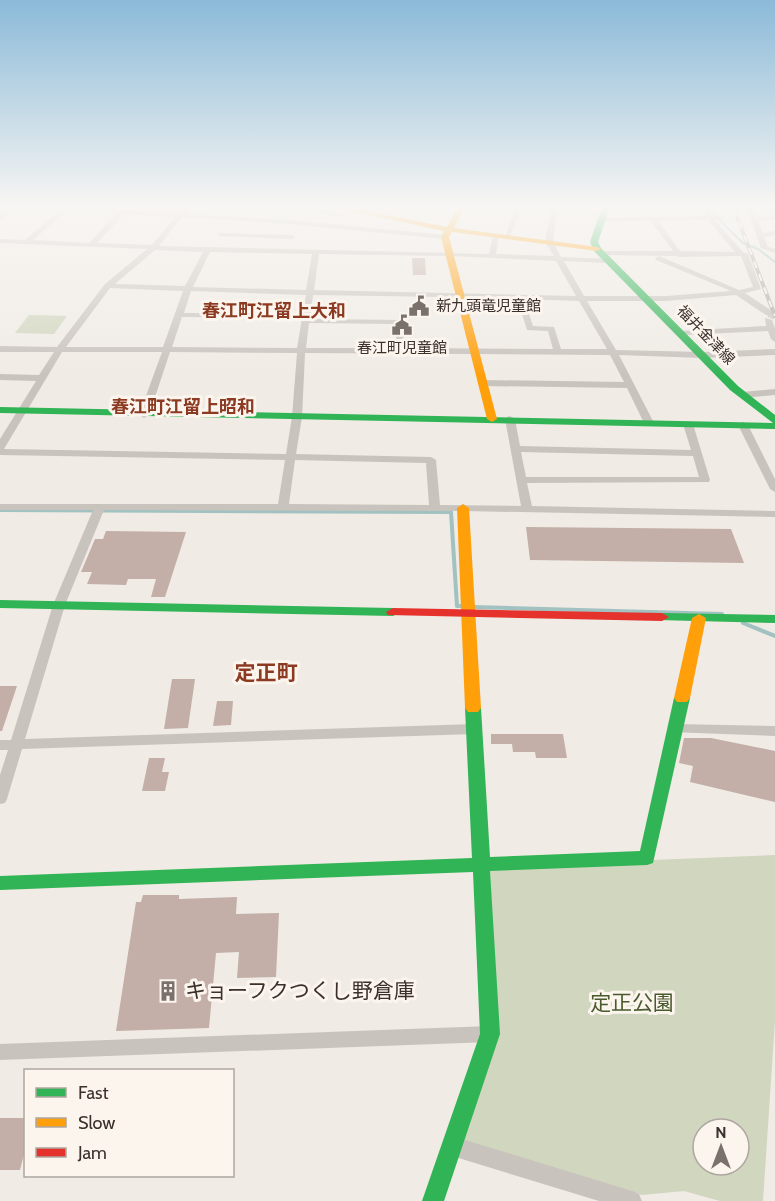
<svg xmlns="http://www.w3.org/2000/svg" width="775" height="1201" viewBox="0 0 775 1201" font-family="Cabin,'Noto Sans JP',sans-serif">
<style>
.green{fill:#d1d6bf;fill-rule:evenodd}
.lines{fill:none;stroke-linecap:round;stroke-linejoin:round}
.stream-far1{stroke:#a1c2c1;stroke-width:2}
.stream{stroke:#a1c2c1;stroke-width:4}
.building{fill:#c3afa7}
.street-tunnel{stroke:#ccc6c0;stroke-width:8;stroke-dasharray:8 4;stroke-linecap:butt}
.street{fill:#c9c3be;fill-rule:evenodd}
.fast{fill:#30b455;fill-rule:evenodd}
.slow{fill:#ff9f0a;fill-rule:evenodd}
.jam{fill:#e5322d;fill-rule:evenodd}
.rail-casing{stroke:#b1aca8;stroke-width:4}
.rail{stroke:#fbf5ee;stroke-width:2;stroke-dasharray:7;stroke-linecap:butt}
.labels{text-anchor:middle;stroke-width:6;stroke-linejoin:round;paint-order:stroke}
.far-poi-label{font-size:15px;fill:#3b302b;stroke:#fbf5ee;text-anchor:start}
.far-street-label{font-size:15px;fill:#3b302b;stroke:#fbf5ee}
.far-quarter-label{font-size:18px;font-weight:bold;fill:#8c3b22;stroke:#fbf5ee}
.quarter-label{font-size:21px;font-weight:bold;fill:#8c3b22;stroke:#fbf5ee}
.near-poi-label{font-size:21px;fill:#3b302b;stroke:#fbf5ee;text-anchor:start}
.near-park-label{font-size:21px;fill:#4a5a2e;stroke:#fbf5ee}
</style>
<rect width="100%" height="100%" fill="#f0ebe5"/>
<path class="green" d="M29,315L67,316L54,334L15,333Z
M775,855V1020L763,1201H720L684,1191L642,1195L454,1138L490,1034L480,867ZM703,1129H739V1165H703Z"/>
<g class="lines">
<path class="stream-far1" d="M708,209L743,243L758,249L775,262"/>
<path class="stream" d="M0,510L451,512L457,606H464
M472,607L722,614
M743,623L775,636"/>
</g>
<path class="building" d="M412,258H425L426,275H413Z
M526,527L731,529L744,563L530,560Z
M106,531L186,532L165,597H151L156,579H128L126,585L87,584L92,572H81L95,539H103Z
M172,679H195L188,728L164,729Z
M0,686H17L2,731H0Z
M217,701H233L231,725L213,726Z
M491,734H563L567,758H536L535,752H513L512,744H491Z
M684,738H711L775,751V802L690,782L693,766L679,763Z
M149,758H165L162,772H169L165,791H142Z
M143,895H179V899L237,897L236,914L279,913L276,977L237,978L239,952L216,953L209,1028L116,1031L136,902H141Z
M0,1118H26V1146L20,1170H0Z"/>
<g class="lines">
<path class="street-tunnel" d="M769,313L775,316"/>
<path class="street" d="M10,209H17L0,221V216Z
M62,209H69L33,240L89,243L117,213L79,211L76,209L179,213L184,209H191L186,214L288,220L445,235L448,237L445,239L288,224L182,217L159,246L489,254L493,235L496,233L499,235L496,254L554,256L545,242L551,209H557L553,242L561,257L609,259L613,261L609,263L564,261L584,296H666L731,291L656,260L655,258L659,256L739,290L753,287L741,256L679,257L676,256L601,255L597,253L601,251H673L651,221H602L600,220V218L706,216L705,209H711L713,216L724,217V219L715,220L743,252L748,254L761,289L745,293L772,311V315H766L736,295L666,301H587L616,350L703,352L775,349V355L703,358L619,355L654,423L649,426L644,423L627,388L482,386L478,383L482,380L624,382L610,355L305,353L302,417L296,454L431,457L436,460L440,505L521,506L505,419L507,417L510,416L515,419L520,446L691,450L683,424L688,421L693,424L710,480L709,482L527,483L532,506L775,511V517L463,511L104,510L65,605L25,739L474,724L479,726L481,729L479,732L474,734L22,749L7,799L5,803L0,804V775L8,750H0V740H11L53,605L93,510H0V504H278L285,460L0,455V439L36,381L0,380V374L39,375L54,352H0V346L57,347L105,284L147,249L0,243V239L25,240ZM124,214L175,217L152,245L97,243ZM708,220L735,252L680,251L658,221ZM155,250L203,252L185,286L115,284ZM210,252L312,254L306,290L193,287ZM319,254L449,256L556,261L576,296L314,290ZM110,288L183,291L163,347H66ZM191,291L306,295L303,314L184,313ZM313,295L517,298L527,330L548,331L553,349L404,348L403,320L310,319ZM524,299L579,301L607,349H561L554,327L533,326ZM182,317L302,318L297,348L172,347ZM309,323L396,324V348H306ZM62,352H162L139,415L144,418L149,415L170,352L297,353L292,417L286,454L4,449ZM521,452L693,456L699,477H526ZM295,460L426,463L429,505L289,504Z
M304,209H318L345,215L342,217Z
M515,209H521L510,237L505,238Z
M747,209H753L756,217L775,216V220L758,221L763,233L775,231V235L764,237L768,247L775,249V253L761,248Z
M220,233L292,235L295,237L292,239L218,236V234Z
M765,318L772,320L775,328V342L771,339L768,331L681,335L677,333L681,331L766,326Z
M775,389V395L742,398L737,395L742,392Z
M743,422L748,425L775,479V492L770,489L738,425Z
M675,724L775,726V736L670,732L668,729L670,726Z
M490,1026L496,1028L499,1034L496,1040L490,1042L0,1060V1044Z
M452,1136L632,1191L639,1194L642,1201H599L452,1156L445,1153L442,1146L445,1139Z"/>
<path class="fast" d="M601,209H609L598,242L601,248L738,386L775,415V429L0,413V407L773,423L730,390L594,251L590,242Z
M0,600L393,608L400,612L393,616L0,608Z
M662,613L775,615V623L657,620L655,617L657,614Z
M682,693L687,694L690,698L653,863L647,865L490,871L500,1034L444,1201H422L480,1034L473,872L0,890V876L472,858L465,708L468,704H478L481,708L490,857L640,851L674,698L677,694Z"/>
<path class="slow" d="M341,209H356L447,227L456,209H464L454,228L597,247L601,249L597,251L452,232L449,237L497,419L492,422L487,419L441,237L444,231Z
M463,504L469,508L481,708L478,712H468L465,708L457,508Z
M699,614L706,618L690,698L687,702H677L674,698L692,618Z"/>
<path class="jam" d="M393,608L662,613L669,617L662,621L388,615L386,612Z"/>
<g class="rail-casing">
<path id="rail" d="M734,209L775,316"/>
</g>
<use href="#rail" class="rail"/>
</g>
<linearGradient id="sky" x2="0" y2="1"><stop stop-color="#8bbad8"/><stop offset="0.55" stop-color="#f8f6f3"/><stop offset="1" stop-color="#f8f6f3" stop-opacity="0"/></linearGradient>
<rect width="775" height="377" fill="url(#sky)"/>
<defs>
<g id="civic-bare" transform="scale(1.62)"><path d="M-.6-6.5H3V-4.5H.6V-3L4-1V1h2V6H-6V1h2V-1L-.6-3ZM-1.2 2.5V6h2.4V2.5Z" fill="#7a716c" stroke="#fbf5ee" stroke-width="2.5" paint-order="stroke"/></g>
<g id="building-bare" transform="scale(1.62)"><path d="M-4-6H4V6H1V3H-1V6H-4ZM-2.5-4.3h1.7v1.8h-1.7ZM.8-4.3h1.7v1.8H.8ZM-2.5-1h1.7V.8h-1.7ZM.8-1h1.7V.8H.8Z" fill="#7a716c" stroke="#fbf5ee" stroke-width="2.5" paint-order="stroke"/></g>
</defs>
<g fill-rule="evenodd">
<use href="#civic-bare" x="419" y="306"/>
<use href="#civic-bare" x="402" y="325"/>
<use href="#building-bare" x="168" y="991"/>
</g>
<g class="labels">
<g class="far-poi-label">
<text x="436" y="311">新九頭竜児童館</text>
<text x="402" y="353" text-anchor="middle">春江町児童館</text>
</g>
<g class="far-street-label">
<text transform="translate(706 335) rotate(46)" y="5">福井金津線</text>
</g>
<g class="far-quarter-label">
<text x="274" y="317">春江町江留上大和</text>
<text x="183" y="413">春江町江留上昭和</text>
</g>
<g class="quarter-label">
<text x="266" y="680">定正町</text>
</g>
<g class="near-poi-label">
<text x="185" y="998">キョーフクつくし野倉庫</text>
</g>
<g class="near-park-label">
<text x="632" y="1010">定正公園</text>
</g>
</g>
<rect x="24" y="1069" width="210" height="108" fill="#fbf5ee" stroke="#aea6a0" stroke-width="1.5"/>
<rect x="36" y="1088" width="30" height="9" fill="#30b455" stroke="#aea6a0" stroke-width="1.5"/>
<text x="78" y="1099" font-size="18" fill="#3b302b">Fast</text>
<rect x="36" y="1118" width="30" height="9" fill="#ff9f0a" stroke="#aea6a0" stroke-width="1.5"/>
<text x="78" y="1129" font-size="18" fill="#3b302b">Slow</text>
<rect x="36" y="1148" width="30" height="9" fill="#e5322d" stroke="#aea6a0" stroke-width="1.5"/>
<text x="78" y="1159" font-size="18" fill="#3b302b">Jam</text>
<g transform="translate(721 1147)"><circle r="28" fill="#fbf5ee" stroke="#aea6a0" stroke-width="1.5"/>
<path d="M0-4.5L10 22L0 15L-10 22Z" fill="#7a716c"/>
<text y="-9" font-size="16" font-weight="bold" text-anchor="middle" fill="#3b302b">N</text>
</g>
</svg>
